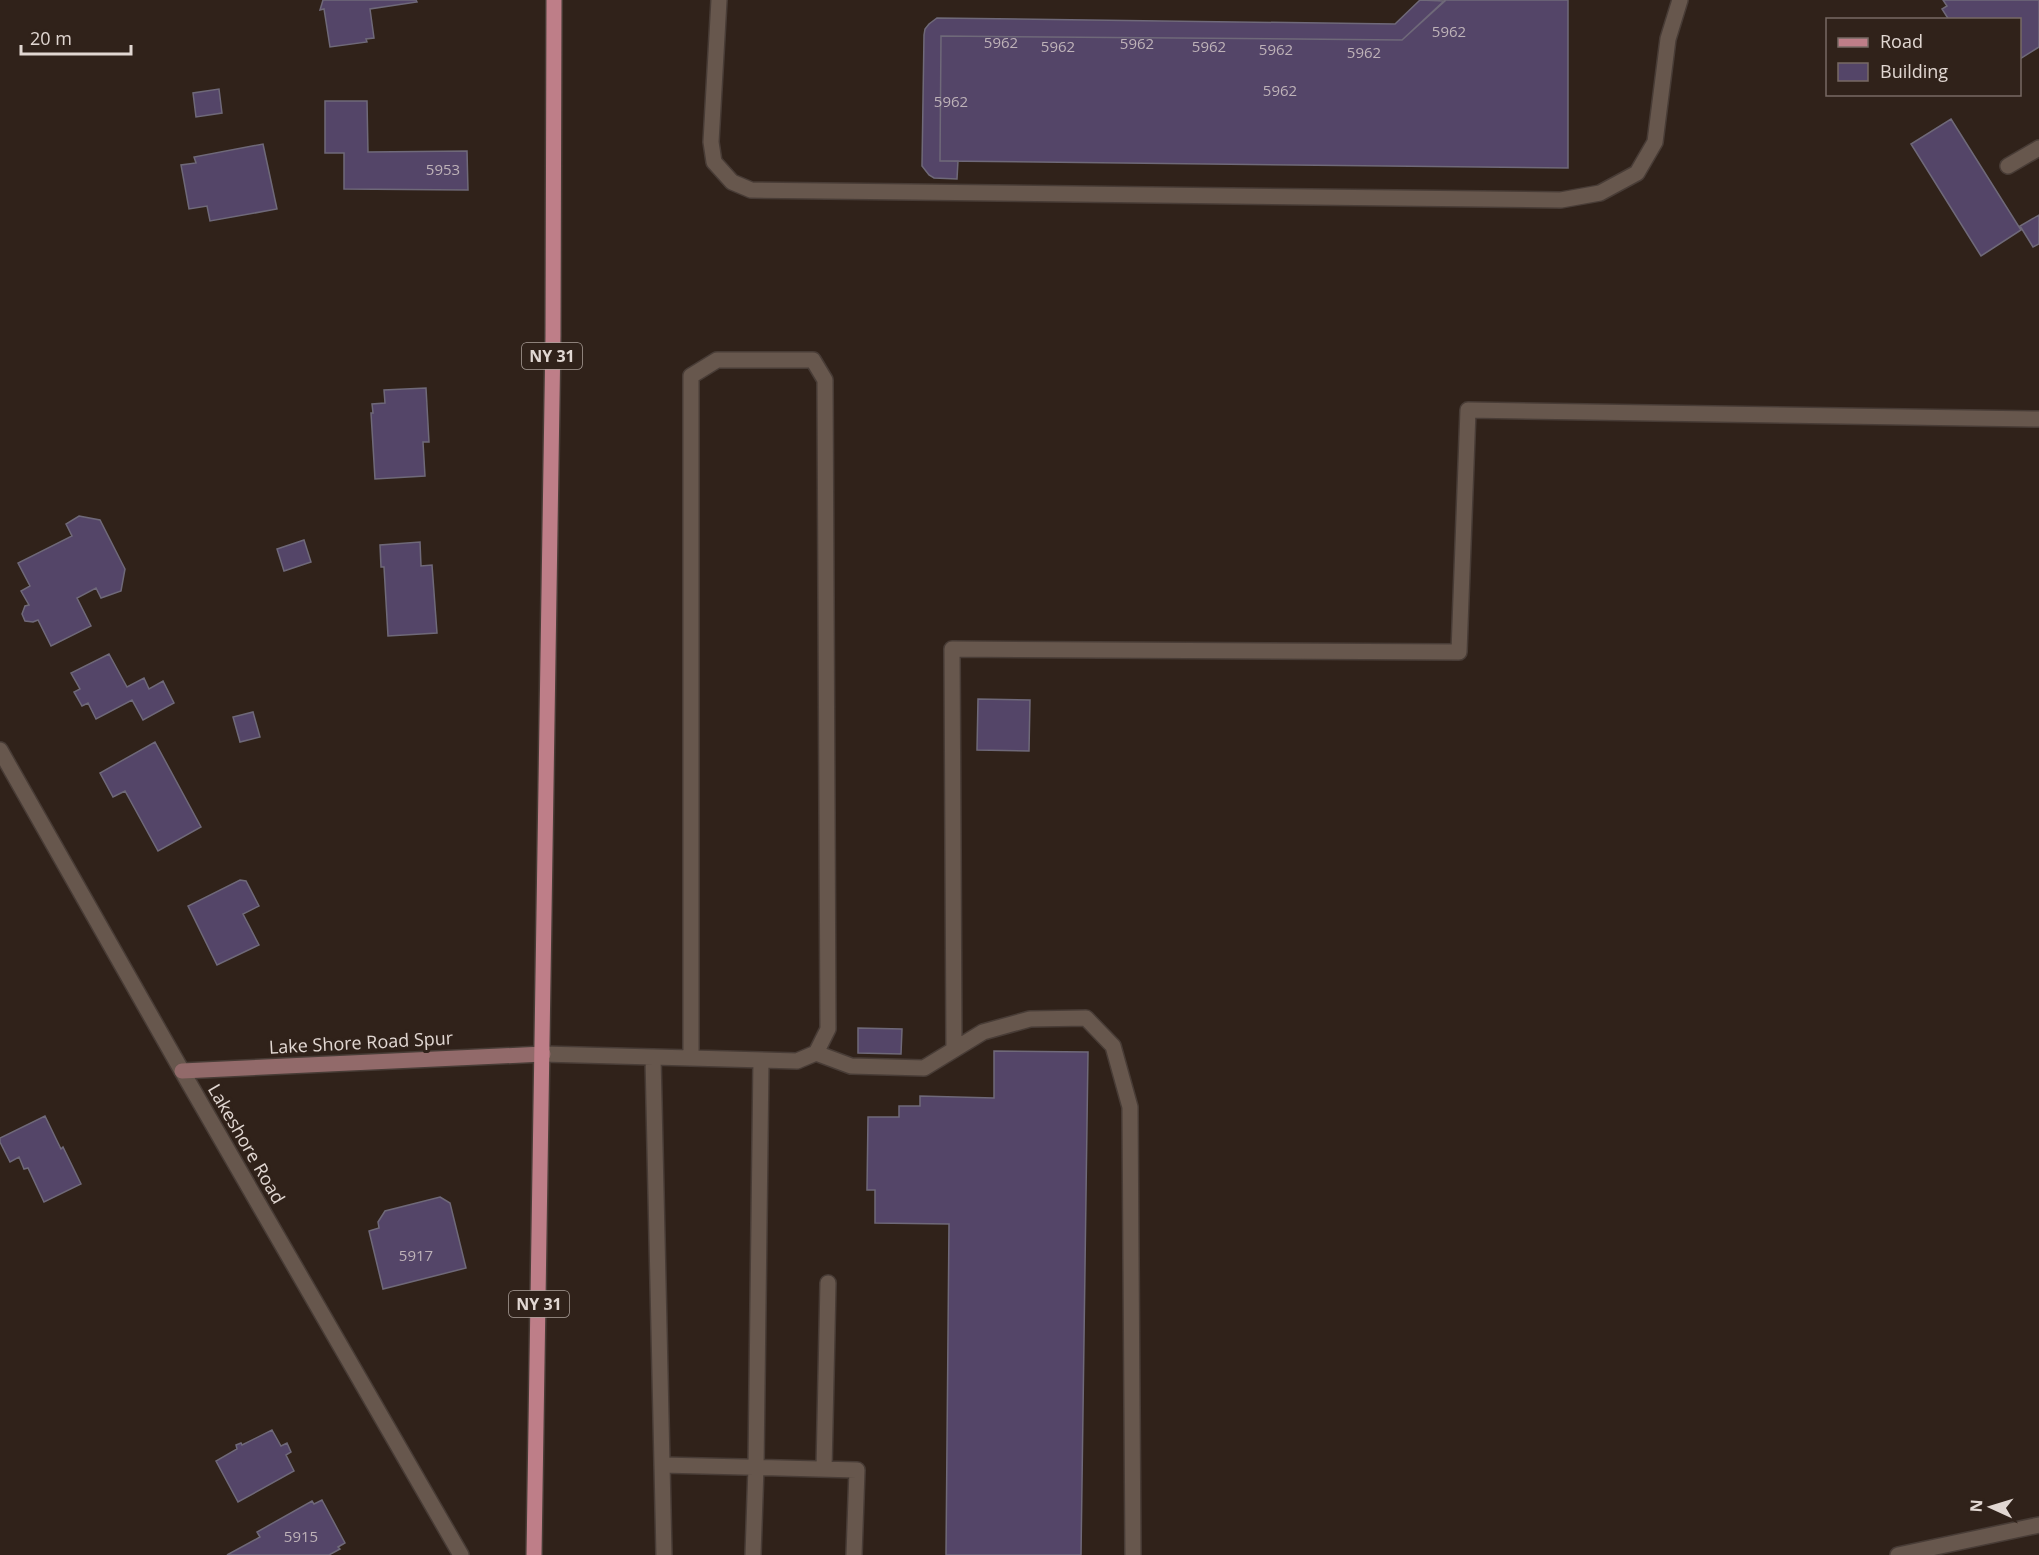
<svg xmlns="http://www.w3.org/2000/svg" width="2039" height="1555" viewBox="0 0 2039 1555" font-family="'Open Sans',sans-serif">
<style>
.building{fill:#544568;stroke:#6f6979;stroke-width:1.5}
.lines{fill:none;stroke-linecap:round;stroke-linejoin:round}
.service-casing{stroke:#483c36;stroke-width:18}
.tertiary-casing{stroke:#483c36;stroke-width:18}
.secondary-casing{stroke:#483c36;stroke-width:18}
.primary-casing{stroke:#483c36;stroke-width:18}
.service{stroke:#67574d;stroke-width:15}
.tertiary{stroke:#67574d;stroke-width:15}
.secondary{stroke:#926a6a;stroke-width:15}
.primary{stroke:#be7e88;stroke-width:15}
.labels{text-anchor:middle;stroke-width:6;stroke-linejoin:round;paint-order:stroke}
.number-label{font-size:15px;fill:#beb2b8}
.shield{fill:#30221a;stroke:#aca19b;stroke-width:1.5}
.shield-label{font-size:16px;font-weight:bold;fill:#e1d7d2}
.street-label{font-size:18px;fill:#e1d7d2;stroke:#30221a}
</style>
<rect width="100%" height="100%" fill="#30221a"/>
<path class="building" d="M323,0H416L417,2L370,9L374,38L366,39L367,42L330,47L324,9L320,10Z
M1420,0L1445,1L1402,40L941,36L940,161H958L957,179L934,178L929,175L922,166L924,35L925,29L929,24L937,18L1395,24Z
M1445,0H1568V168L940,161L941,36L1402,40Z
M1943,0H2039V47L2020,59V20H1949L1942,9L1947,6Z
M219,89L222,113L196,117L193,93Z
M325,101H367L368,152L467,151L468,190L344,189V153H325Z
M1951,119L2021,230L1981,256L1911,144Z
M263,144L277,209L210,221L207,206L189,209L181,165L196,163L194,157Z
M2039,215V244L2033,247L2020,226Z
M426,388L429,442H423L425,476L375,479L371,413H373L372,404L385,403L384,390Z
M79,516L100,520L125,569L121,591L101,598L96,588L77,598L91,626L51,646L38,620L33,622L25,621L22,614L25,606L29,605L21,591L30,586L18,563L72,536L66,524Z
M304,540L311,562L284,571L277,549Z
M420,542L421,566L432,565L437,633L388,636L384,567H381L380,545Z
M109,654L127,687L144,678L149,689L163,681L174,703L143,720L132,700L96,719L88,703L82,706L74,692L80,689L71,673Z
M978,699L1030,700L1029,751L977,750Z
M253,712L260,737L240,742L233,717Z
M155,742L201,827L158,851L125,791L113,797L100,773Z
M240,880L246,881L259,906L243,914L259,945L217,965L188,906Z
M858,1028L902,1029L901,1054L858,1053Z
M994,1051L1088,1052L1081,1555H946L949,1224L875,1223V1190H867L868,1117H899V1106H920V1096L994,1098Z
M45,1116L61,1149L63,1147L81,1184L44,1202L28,1168L24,1169L19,1157L10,1162L0,1142V1138Z
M440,1197L450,1203L466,1268L383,1289L369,1231L379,1228L378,1222L385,1211Z
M272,1430L281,1446L287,1443L291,1452L286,1455L294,1471L238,1502L216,1461L237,1449L236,1445L241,1443L242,1445Z
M322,1500L345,1543L338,1547L340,1549L329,1555H227L260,1537L257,1532L312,1501L314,1504Z"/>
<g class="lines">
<g class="service-casing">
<path id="service" d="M719,0L711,142L714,162L732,182L751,190L1561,200L1600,193L1637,173L1655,142L1668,39L1680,0
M2008,166L2039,148
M954,1049L952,649L1459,652L1468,410L2039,419
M816,1053L851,1066L924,1068L983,1032L1030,1019L1086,1018L1113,1046L1130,1107L1133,1555
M543,1054L797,1061L816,1053L828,1029L825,380L813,360H717L691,376V1058
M653,1057L664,1555
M662,1465L857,1470L854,1555
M824,1469L828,1283
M753,1555L756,1467L761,1060
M1898,1555L2039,1525"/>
</g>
<g class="tertiary-casing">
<path id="tertiary" d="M0,750L182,1071L461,1555"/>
</g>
<g class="secondary-casing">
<path id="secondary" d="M182,1071L543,1054"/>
</g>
<g class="primary-casing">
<path id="primary" d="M534,1555L553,336L554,0"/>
</g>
<use href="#service" class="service"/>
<use href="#tertiary" class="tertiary"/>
<use href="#secondary" class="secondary"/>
<use href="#primary" class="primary"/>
</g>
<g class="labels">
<g class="number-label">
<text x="1449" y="37">5962</text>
<text x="1001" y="48">5962</text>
<text x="1137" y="49">5962</text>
<text x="1058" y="52">5962</text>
<text x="1209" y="52">5962</text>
<text x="1276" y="55">5962</text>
<text x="1364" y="58">5962</text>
<text x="1280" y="96">5962</text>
<text x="951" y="107">5962</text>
<text x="443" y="175">5953</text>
<text x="416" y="1261">5917</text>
<text x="301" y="1542">5915</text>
</g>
<g class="shield">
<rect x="522" y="343" width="60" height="26" rx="4.5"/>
<rect x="509" y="1291" width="60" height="26" rx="4.5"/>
</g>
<g class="shield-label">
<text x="552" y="362">NY 31</text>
<text x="539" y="1310">NY 31</text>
</g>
<g class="street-label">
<text transform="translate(361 1043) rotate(-3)" y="6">Lake Shore Road Spur</text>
<text transform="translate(246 1144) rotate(60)" y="6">Lakeshore Road</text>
</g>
</g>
<rect x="1826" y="18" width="195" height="78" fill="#30221a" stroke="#776a64" stroke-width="1.5"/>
<rect x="1838" y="38" width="30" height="9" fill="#be7e88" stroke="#776a64" stroke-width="1.5"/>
<text x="1880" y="48" font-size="18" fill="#e1d7d2">Road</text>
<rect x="1838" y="63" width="30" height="18" fill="#544568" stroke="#776a64" stroke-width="1.5"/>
<text x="1880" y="78" font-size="18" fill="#e1d7d2">Building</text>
<g transform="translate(1991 1507) rotate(274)" stroke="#30221a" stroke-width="4.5" paint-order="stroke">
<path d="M0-4.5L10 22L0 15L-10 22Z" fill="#e1d7d2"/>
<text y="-9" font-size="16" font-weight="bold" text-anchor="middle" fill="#e1d7d2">N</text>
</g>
<path d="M21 45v9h110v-9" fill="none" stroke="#e1d7d2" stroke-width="3"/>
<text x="30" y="45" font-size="18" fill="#e1d7d2" stroke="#30221a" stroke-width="4.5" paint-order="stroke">20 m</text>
</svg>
